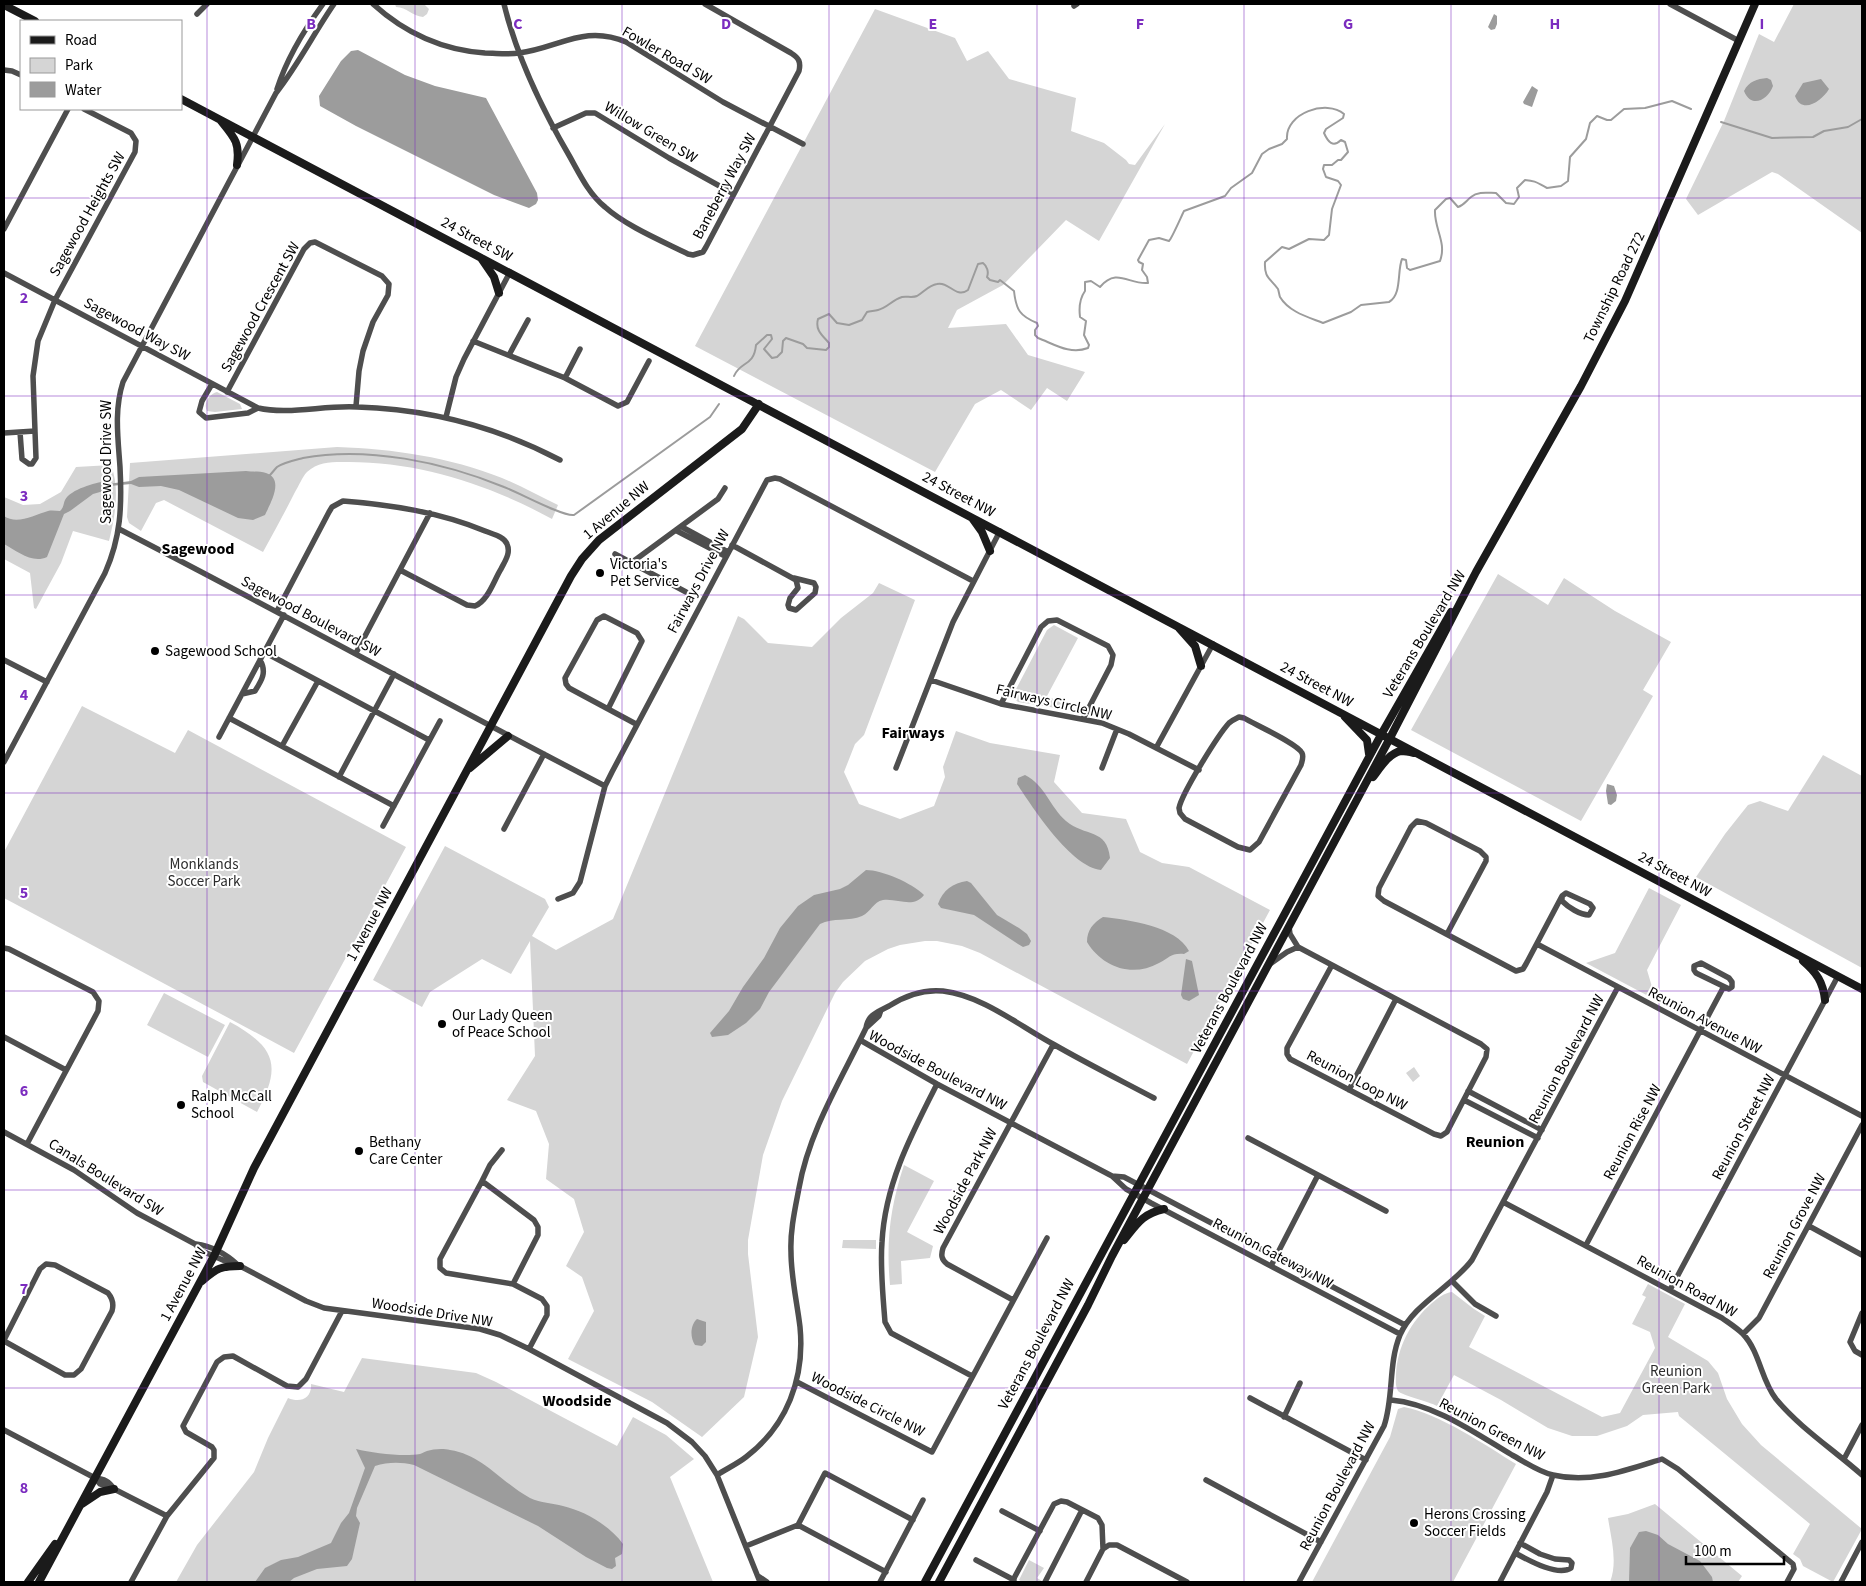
<svg xmlns="http://www.w3.org/2000/svg" width="1866" height="1586" viewBox="0 0 1866 1586" font-family="'Source Sans 3',sans-serif">
<style>
.green{fill:#d5d5d5}
.water{fill:#9c9c9c}
.lines{fill:none;stroke-linecap:round;stroke-linejoin:round}
.stream{stroke:#9c9c9c;stroke-width:2}
.street{stroke:#4e4e4e;stroke-width:5.5}
.secondary{stroke:#1b1b1b;stroke-width:8}
.grid{fill:none;stroke:#7b2cbf;stroke-width:1;stroke-opacity:0.55}
.poi-dot{fill:#000;stroke:#fff;stroke-width:2}
.labels{text-anchor:middle;stroke-width:4;stroke-linejoin:round;paint-order:stroke}
.street-label{font-size:15px;fill:#000;stroke:#fff}
.poi-label{font-size:15px;fill:#000;stroke:#fff;text-anchor:start}
.park-label{font-size:15px;fill:#2c2c2c;stroke:#fff}
.neighbourhood-label{font-size:16px;font-weight:bold;fill:#000;stroke:#fff}
.grid-label{font-size:16px;text-anchor:middle;font-weight:bold;fill:#7b2cbf;stroke:#fff;stroke-width:4;stroke-linejoin:round;paint-order:stroke}
</style>
<rect width="100%" height="100%" fill="#fff"/>
<path class="green" d="M395,4H424L429,9L427,14L423,17C412,16 407,7 396,7Z
M1794,4H1862V233L1778,174L1772,172L1698,215L1686,199L1724,121L1759,34L1774,42Z
M875,9L955,38L967,61L988,51L1009,79L1076,98L1071,131L1104,143L1126,160L1129,164L1135,165L1165,124L1099,241L1066,220L1003,285L957,310L948,328L1006,324L1028,355L1085,372L1067,401L1047,388L1031,410L1001,390L975,404L935,472L695,346Z
M217,392L240,404L242,409L215,412L207,411C203,404 209,394 217,392Z
M337,447C394,449 449,457 502,478C521,486 539,496 558,505L552,519C490,485 420,462 349,462C333,462 319,461 307,472C302,477 299,486 295,492C285,512 274,532 263,552L164,500L156,503L141,531L129,523L127,517L130,463Z
M111,465C120,488 115,517 109,541L73,531L61,563L36,609L34,608L30,573L4,559V497L23,505L40,504L61,492L76,467Z
M1498,574L1548,605L1564,578L1615,611L1671,642L1643,690L1653,696L1581,821L1411,730Z
M879,583L915,600L864,735L855,744L844,772L859,804L900,819L934,806L945,777L943,767L956,731L990,743L1060,755L1054,782L1082,813L1126,819L1140,852L1162,863L1189,867L1270,910L1187,1064L980,953L962,946L937,941H925L900,945L888,949L865,961L843,982L835,993L782,1101L763,1155L748,1240V1254L758,1337L744,1397L702,1437L652,1402L568,1359L594,1311L582,1277L566,1266L584,1232L574,1199L546,1179L549,1144L536,1111L507,1100L535,1056L530,941L511,974L482,959L430,992L422,1007L373,980L445,846L545,899L549,907L532,936L556,950L613,919L738,616L744,619L768,643L812,647L841,618L873,593Z
M1054,625L1078,638L1047,696L1077,710L1075,711L1018,702L1014,698V693L1047,630Z
M82,706L175,753L188,730L406,847L294,1053L4,898V852Z
M1823,755L1862,776V968L1696,877L1725,834L1748,805L1760,801L1788,811Z
M1649,888L1681,905L1647,970L1655,997L1654,999L1586,963L1615,953Z
M164,993L225,1025L208,1057L147,1025Z
M230,1022C276,1047 282,1066 257,1112L203,1082L202,1076Z
M1414,1067L1420,1076L1413,1082L1406,1073Z
M904,1165L934,1181L907,1232L933,1246L930,1258L901,1261L902,1284L890,1285C886,1242 890,1207 904,1165Z
M843,1240H876V1249L842,1248Z
M1648,1284L1685,1304L1668,1337L1708,1361L1718,1373L1727,1399L1742,1424L1761,1445L1862,1529L1833,1582L1803,1566L1800,1559L1793,1554L1810,1524L1679,1416L1678,1412L1643,1415L1627,1426L1597,1436H1572L1548,1428L1501,1400L1454,1375L1437,1406C1430,1402 1401,1395 1398,1391C1395,1386 1396,1380 1396,1375C1397,1347 1411,1321 1432,1303C1438,1298 1444,1293 1452,1292L1474,1309L1485,1316L1469,1347L1602,1417L1620,1413L1655,1348L1650,1332L1632,1324L1646,1297L1642,1295Z
M362,1358L476,1373L496,1382L617,1446L633,1417L666,1435L694,1459L670,1477L713,1582H176L197,1545L254,1472L268,1438L288,1398C300,1403 312,1399 311,1384L344,1392Z
M1404,1407C1438,1413 1487,1446 1516,1464L1453,1582H1312L1390,1437L1398,1409Z
M1655,1504L1742,1576L1738,1582H1610C1618,1562 1611,1538 1608,1518L1628,1514Z
M1029,1560L1044,1568L1037,1578L1042,1581L1041,1582H1022L1019,1580Z"/>
<path class="water" d="M1494,14L1497,16V24L1495,29L1491,30L1488,27Z
M358,50L405,75L435,86L486,98L537,193L538,200L536,204L529,208L494,195L356,126L320,106L319,96L341,61L351,51Z
M1767,78L1771,80L1773,86C1768,100 1751,109 1744,91C1749,81 1757,79 1767,78Z
M1821,79L1829,89C1822,101 1802,115 1795,96L1803,83Z
M1532,86L1538,90L1532,107L1524,104L1523,102Z
M246,471C252,472 260,471 266,473C285,479 270,504 265,515L253,520L238,518L179,490L161,486L139,487L131,484L110,486L107,490L93,494L70,511L64,514L47,557C32,564 17,551 4,544V516C17,525 34,515 48,511C52,510 56,511 60,511C64,507 63,505 65,500C71,489 95,483 106,481L107,484L131,481L139,477Z
M1025,775C1045,785 1050,807 1066,821C1085,837 1107,828 1110,858L1101,870C1071,867 1033,808 1017,784L1018,778Z
M1607,784L1614,786L1617,795L1616,801L1611,805L1608,804L1606,791Z
M866,870C882,870 912,883 924,895C913,909 898,898 883,900C873,902 871,912 862,916C849,922 833,917 820,924L769,992L760,1009L746,1023L728,1035L712,1037L710,1033L729,1011L743,987L764,958L780,928L798,906L814,895L840,889L848,885Z
M967,881L971,883L997,915L1019,928L1027,934L1031,941L1029,945L1023,947L1018,944L974,915L941,908L938,904C943,890 953,883 967,881Z
M1103,917C1129,920 1176,926 1189,951L1184,954C1170,953 1170,958 1159,963C1132,978 1102,967 1087,942C1087,930 1093,923 1103,917Z
M1186,959L1192,961L1199,995L1189,1001L1183,999L1181,995Z
M697,1319L706,1322V1342L702,1346L695,1345C690,1338 690,1325 697,1319Z
M356,1449C373,1453 403,1457 420,1454C423,1453 424,1452 427,1451C433,1449 443,1448 450,1450C483,1455 502,1483 530,1498C541,1503 552,1503 563,1506C585,1511 610,1526 623,1544L622,1554L615,1558L616,1566L612,1569L607,1568L586,1557L538,1526L414,1465C401,1462 388,1462 375,1466L357,1508L356,1516L360,1523L352,1559L347,1566L317,1569L294,1578L289,1582H255L265,1568L281,1560L298,1557L331,1543L341,1523L349,1513L365,1468Z
M1646,1531L1658,1535L1668,1544L1700,1561L1712,1577L1713,1582H1629L1630,1548L1639,1532Z"/>
<g class="lines">
<path class="stream" d="M1721,122L1772,138L1813,137L1824,131L1848,127L1862,119
M734,376C740,361 754,367 756,345L767,335H771L772,339L764,349L772,358L777,357L782,352L783,341L786,338L803,344L807,348L826,350L829,347V343C822,335 815,330 818,319L829,314L837,323L849,325L862,320L867,312C870,311 874,311 878,310C887,308 892,300 902,297C906,296 913,298 917,296C924,292 929,285 937,284C949,281 956,299 968,290L978,264L983,263C987,266 989,272 987,277L990,280L998,282L1000,280L1014,291C1016,310 1020,316 1037,323L1038,326L1035,330V335L1038,338C1054,344 1070,355 1088,348L1089,345L1084,335L1086,321L1080,317C1079,309 1080,298 1085,291V282L1091,281L1100,287C1117,267 1129,285 1148,283L1147,277L1142,270L1143,264L1139,262L1138,260L1149,240L1159,238L1169,241C1172,238 1181,217 1184,211L1225,196L1231,188L1252,173L1262,154L1269,149L1282,144L1287,139C1285,113 1327,99 1344,114L1343,118L1326,129L1324,133C1328,142 1333,148 1341,140L1345,142L1348,152L1341,160H1338L1332,165H1324L1323,169L1326,177L1338,181L1341,185L1332,209L1329,235L1324,240L1309,239L1289,249L1282,247L1265,262C1264,278 1270,278 1278,289C1279,292 1279,294 1280,297C1289,312 1308,317 1323,323L1351,312L1361,305L1389,302C1402,295 1397,271 1402,259L1406,260L1407,268L1410,270L1440,261C1447,242 1434,229 1435,210L1446,199L1450,198L1458,207C1464,205 1466,201 1471,197C1478,191 1488,193 1496,193L1506,203L1514,204L1519,197L1517,188L1525,180C1537,181 1537,183 1547,188L1561,186L1568,181L1570,157L1586,139L1590,123L1597,116L1607,120H1611L1624,109L1645,108L1672,101L1691,109
M270,475C272,473 275,469 277,467C284,462 295,460 303,458C367,446 443,462 504,487C518,492 563,517 574,515L710,417L719,404"/>
<path class="street" d="M373,4C405,33 441,50 485,53C496,53 508,55 519,53C559,48 584,24 626,42L723,102L803,144
M504,4C517,58 542,109 570,157C580,175 589,194 605,207C626,226 662,241 688,254L693,255L703,252L706,247L799,71C801,62 799,58 791,53L705,4
M1670,4L1739,41
M1074,6L1077,4
M197,14L207,4
M4,70L12,71L21,75
M277,89C287,58 304,30 323,4
M553,128L586,113H595L669,158L734,194
M4,229L68,109
M4,273L258,408C289,415 324,405 357,407C427,409 497,427 560,460
M473,341L565,378L618,406L627,402L649,361
M509,355L528,320
M565,378L580,349
M212,384L202,401L199,412L206,418L248,413L258,408
M227,392L304,249L310,243L315,242L382,276L389,284L388,295L373,322L363,351L359,371L356,406
M446,417L456,377L464,359L510,272
M20,432L22,459L29,464H32L36,458L35,431
M4,433L35,431L33,376L38,341L55,300L135,152L136,141L131,133L84,109
M682,527L728,552
M119,529C282,613 443,702 605,786
M677,531L725,556
M732,545L796,580L798,588L790,598L788,605L789,608L796,610L815,593L816,587L814,583L794,578
M615,554L686,592
M631,563L718,499L725,488
M277,611L329,512L332,507L343,501C392,505 439,512 485,531C492,534 504,536 507,544C511,553 505,561 501,569C494,580 488,601 475,606L467,605L400,570
M264,652L429,740
M356,653L430,513
M4,660L47,682
M931,680L1001,704L1102,723L1129,734L1199,770
M242,694L255,691C262,680 267,672 260,660
M1001,704L1041,627L1048,621L1057,620L1108,646L1113,655L1111,665L1083,719
M608,709L642,641L637,633L604,616L597,620L565,678L566,684L569,688L636,724
M1239,717L1244,718C1254,724 1298,744 1302,753C1304,757 1302,761 1301,765L1259,842L1250,850L1238,847L1185,819L1180,813L1179,808C1182,793 1218,735 1229,723C1232,720 1235,719 1239,717Z
M229,718L394,806
M219,737L284,615
M282,746L318,681
M1156,748L1213,644
M4,762L105,573C121,537 122,506 120,467C118,438 114,410 123,382L276,93C298,65 314,33 334,4
M896,768L953,622L1000,531
M1102,768L1117,729
M339,777L394,674
M383,826L440,721
M504,829L544,754
M1566,893L1590,904L1593,908L1589,915C1580,915 1568,907 1562,901V896Z
M558,899L573,893L580,882L605,786L612,772L767,480L775,478L780,479L973,581
M1289,927L1290,934L1298,947L1481,1044L1487,1049L1486,1057L1447,1132L1441,1136L1434,1134L1290,1059L1287,1054V1048L1332,965
M1447,934L1486,861V857L1480,851L1426,823L1417,821L1411,827L1379,888L1378,896L1384,901L1516,971L1523,969L1526,964L1562,896
M1537,944L1862,1116
M4,948L9,949L93,992L99,1001L98,1011L27,1144
M1701,963L1729,978L1732,982V987L1729,989L1696,973L1694,970V966Z
M1270,964L1287,952L1298,947
M866,1028L879,1016L881,1010
M4,1037L66,1070
M860,1040L937,1084L1112,1176L1126,1189L1151,1203L1400,1334
M937,1084C911,1135 885,1184 882,1242C880,1268 883,1296 885,1322L891,1333L972,1376
M1349,1090L1396,999
M1468,1091L1542,1130
M1464,1100L1538,1138
M4,1132L74,1170L137,1213L195,1244L202,1251L225,1261L240,1266L306,1301L324,1308L480,1329L500,1335L529,1349L667,1423L692,1442L705,1456L717,1475L760,1582
M1248,1138L1386,1211
M1112,1176L1124,1177L1405,1325
M482,1181L490,1165L502,1150
M1503,1202L1722,1318C1729,1323 1737,1328 1743,1334C1760,1352 1761,1380 1776,1399C1800,1428 1834,1450 1862,1475
M1809,1226L1862,1255
M196,1244C212,1246 226,1254 238,1265
M1586,1245L1723,988
M1271,1266L1318,1175
M1453,1282L1475,1304L1496,1316
M513,1284L538,1235V1227L534,1220L482,1181L440,1259V1268L446,1273L513,1284L542,1299L547,1306V1315L529,1349
M1670,1290L1838,976
M1013,1300L947,1264C941,1259 941,1255 943,1248L1053,1045
M1862,1313L1850,1342L1855,1351L1862,1355
M1743,1334L1759,1318L1862,1125
M4,1340L40,1269L46,1264L55,1265L108,1293C113,1299 114,1304 112,1311L81,1369L74,1375H65L4,1341
M797,1382L932,1452L1047,1238
M1250,1398L1366,1460
M1391,1400C1435,1404 1475,1433 1512,1455C1525,1462 1539,1472 1553,1475C1591,1484 1627,1470 1662,1459L1678,1469L1793,1564L1794,1569L1787,1582
M1284,1417L1300,1383
M4,1430L95,1478L100,1484L114,1489L167,1516
M1844,1459L1862,1425
M717,1475C726,1469 737,1464 746,1457C787,1426 805,1378 800,1327C797,1302 791,1277 791,1252C790,1231 795,1209 799,1188C809,1131 841,1080 866,1028C868,1014 878,1012 889,1006C906,995 923,989 943,991C983,996 1018,1025 1053,1044C1086,1063 1120,1080 1154,1098
M95,1478C104,1479 109,1481 114,1489
M1206,1480L1321,1542
M1002,1511L1040,1531
M798,1525L886,1572
M746,1546L798,1525L825,1473L913,1520
M1515,1553C1528,1560 1558,1577 1571,1568L1572,1563L1569,1560L1555,1559L1540,1554L1520,1543
M976,1560L1014,1580
M758,1576L767,1582
M131,1582L167,1516L214,1458V1450L212,1447L186,1432L183,1426L217,1362L224,1357L233,1356L287,1386L298,1387L306,1379L342,1311
M880,1582L923,1500
M1012,1582L1054,1504L1061,1501L1067,1502L1098,1518L1102,1525L1103,1549
M1045,1582L1082,1510
M1086,1582L1103,1549L1109,1545H1117L1187,1582
M1299,1582L1384,1426C1394,1397 1388,1364 1400,1335C1413,1304 1452,1287 1472,1260L1618,987
M1500,1582L1547,1492L1553,1475
M1841,1582L1862,1542"/>
<path class="secondary" d="M4,5L35,21
M181,99L1862,989
M221,121C235,138 240,143 237,165
M481,258L494,277L499,293
M972,518L982,532L990,551
M1179,628L1195,646L1201,666
M1345,717L1367,740L1369,754
M470,768L508,736
M1373,777C1380,768 1389,753 1401,751C1405,751 1410,752 1414,753
M1803,961C1817,973 1823,982 1825,1000
M1124,1240C1137,1224 1142,1214 1164,1209
M202,1281C217,1268 221,1266 240,1266
M82,1504L100,1492L114,1489
M28,1582L55,1544
M39,1582L214,1256L254,1168L571,576L582,559L599,540L742,429L759,404
M925,1582L1382,733L1451,612
M939,1582L1088,1305L1112,1256L1390,738L1476,572L1581,386L1625,301L1755,4"/>
</g>
<path class="grid" d="M207,4V1582M415,4V1582M622,4V1582M829,4V1582M1037,4V1582M1244,4V1582M1451,4V1582M1659,4V1582M4,198H1862M4,396H1862M4,595H1862M4,793H1862M4,991H1862M4,1190H1862M4,1388H1862"/>
<g class="poi-dot">
<circle cx="600" cy="573" r="5"/>
<circle cx="155" cy="651" r="5"/>
<circle cx="442" cy="1024" r="5"/>
<circle cx="181" cy="1105" r="5"/>
<circle cx="359" cy="1151" r="5"/>
<circle cx="1414" cy="1523" r="5"/>
</g>
<g class="labels">
<g class="street-label">
<text transform="translate(667 55) rotate(30)" y="5">Fowler Road SW</text>
<text transform="translate(651 132) rotate(31)" y="5">Willow Green SW</text>
<text transform="translate(724 186) rotate(-62)" y="5">Baneberry Way SW</text>
<text transform="translate(87 214) rotate(-61)" y="5">Sagewood Heights SW</text>
<text transform="translate(477 239) rotate(28)" y="5">24 Street SW</text>
<text transform="translate(1614 287) rotate(-64)" y="5">Township Road 272</text>
<text transform="translate(260 307) rotate(-61)" y="5">Sagewood Crescent SW</text>
<text transform="translate(137 329) rotate(28)" y="5">Sagewood Way SW</text>
<text transform="translate(106 462) rotate(-90)" y="5">Sagewood Drive SW</text>
<text transform="translate(959 494) rotate(28)" y="5">24 Street NW</text>
<text transform="translate(616 510) rotate(-40)" y="5">1 Avenue NW</text>
<text transform="translate(698 581) rotate(-62)" y="5">Fairways Drive NW</text>
<text transform="translate(311 616) rotate(28)" y="5">Sagewood Boulevard SW</text>
<text transform="translate(1424 634) rotate(-59)" y="5">Veterans Boulevard NW</text>
<text transform="translate(1317 684) rotate(28)" y="5">24 Street NW</text>
<text transform="translate(1054 702) rotate(13)" y="5">Fairways Circle NW</text>
<text transform="translate(1675 874) rotate(28)" y="5">24 Street NW</text>
<text transform="translate(369 924) rotate(-62)" y="5">1 Avenue NW</text>
<text transform="translate(1229 988) rotate(-62)" y="5">Veterans Boulevard NW</text>
<text transform="translate(1705 1020) rotate(28)" y="5">Reunion Avenue NW</text>
<text transform="translate(1566 1059) rotate(-62)" y="5">Reunion Boulevard NW</text>
<text transform="translate(938 1070) rotate(28)" y="5">Woodside Boulevard NW</text>
<text transform="translate(1357 1080) rotate(28)" y="5">Reunion Loop NW</text>
<text transform="translate(1743 1127) rotate(-62)" y="5">Reunion Street NW</text>
<text transform="translate(1632 1132) rotate(-62)" y="5">Reunion Rise NW</text>
<text transform="translate(106 1177) rotate(32)" y="5">Canals Boulevard SW</text>
<text transform="translate(965 1181) rotate(-62)" y="5">Woodside Park NW</text>
<text transform="translate(1794 1226) rotate(-62)" y="5">Reunion Grove NW</text>
<text transform="translate(1273 1253) rotate(28)" y="5">Reunion Gateway NW</text>
<text transform="translate(183 1284) rotate(-62)" y="5">1 Avenue NW</text>
<text transform="translate(1687 1286) rotate(29)" y="5">Reunion Road NW</text>
<text transform="translate(432 1312) rotate(9)" y="5">Woodside Drive NW</text>
<text transform="translate(1036 1344) rotate(-62)" y="5">Veterans Boulevard NW</text>
<text transform="translate(868 1404) rotate(27)" y="5">Woodside Circle NW</text>
<text transform="translate(1492 1429) rotate(28)" y="5">Reunion Green NW</text>
<text transform="translate(1337 1486) rotate(-62)" y="5">Reunion Boulevard NW</text>
</g>
<g class="poi-label">
<text x="610" y="569">Victoria's<tspan x="610" dy="17">Pet Service</tspan></text>
<text x="165" y="656">Sagewood School</text>
<text x="452" y="1020">Our Lady Queen<tspan x="452" dy="17">of Peace School</tspan></text>
<text x="191" y="1101">Ralph McCall<tspan x="191" dy="17">School</tspan></text>
<text x="369" y="1147">Bethany<tspan x="369" dy="17">Care Center</tspan></text>
<text x="1424" y="1519">Herons Crossing<tspan x="1424" dy="17">Soccer Fields</tspan></text>
</g>
<g class="park-label">
<text x="204" y="869">Monklands<tspan x="204" dy="17">Soccer Park</tspan></text>
<text x="1676" y="1376">Reunion<tspan x="1676" dy="17">Green Park</tspan></text>
</g>
<g class="neighbourhood-label">
<text x="198" y="554">Sagewood</text>
<text x="913" y="738">Fairways</text>
<text x="1495" y="1147">Reunion</text>
<text x="577" y="1406">Woodside</text>
</g>
</g>
<g class="grid-label">
<text x="311" y="29">B</text>
<text x="518" y="29">C</text>
<text x="726" y="29">D</text>
<text x="933" y="29">E</text>
<text x="1140" y="29">F</text>
<text x="1348" y="29">G</text>
<text x="1555" y="29">H</text>
<text x="1762" y="29">I</text>
<text x="24" y="303">2</text>
<text x="24" y="501">3</text>
<text x="24" y="700">4</text>
<text x="24" y="898">5</text>
<text x="24" y="1096">6</text>
<text x="24" y="1294">7</text>
<text x="24" y="1493">8</text>
</g>
<rect width="1866" height="1586" fill="none" stroke="#000000" stroke-width="10"/>
<rect x="20" y="20" width="162" height="90" fill="#ffffff" stroke="#999999"/>
<rect x="30" y="36" width="25" height="8" fill="#1b1b1b" stroke="#999999"/>
<text x="65" y="45" font-size="15" fill="#000000">Road</text>
<rect x="30" y="58" width="25" height="15" fill="#d5d5d5" stroke="#999999"/>
<text x="65" y="70" font-size="15" fill="#000000">Park</text>
<rect x="30" y="82" width="25" height="15" fill="#9c9c9c" stroke="#999999"/>
<text x="65" y="95" font-size="15" fill="#000000">Water</text>
<path d="M1686 1556v8h98v-8" fill="none" stroke="#000000" stroke-width="2.5"/>
<text x="1694" y="1556" font-size="15" fill="#000000" stroke="#ffffff" stroke-width="4" paint-order="stroke">100 m</text>
</svg>
